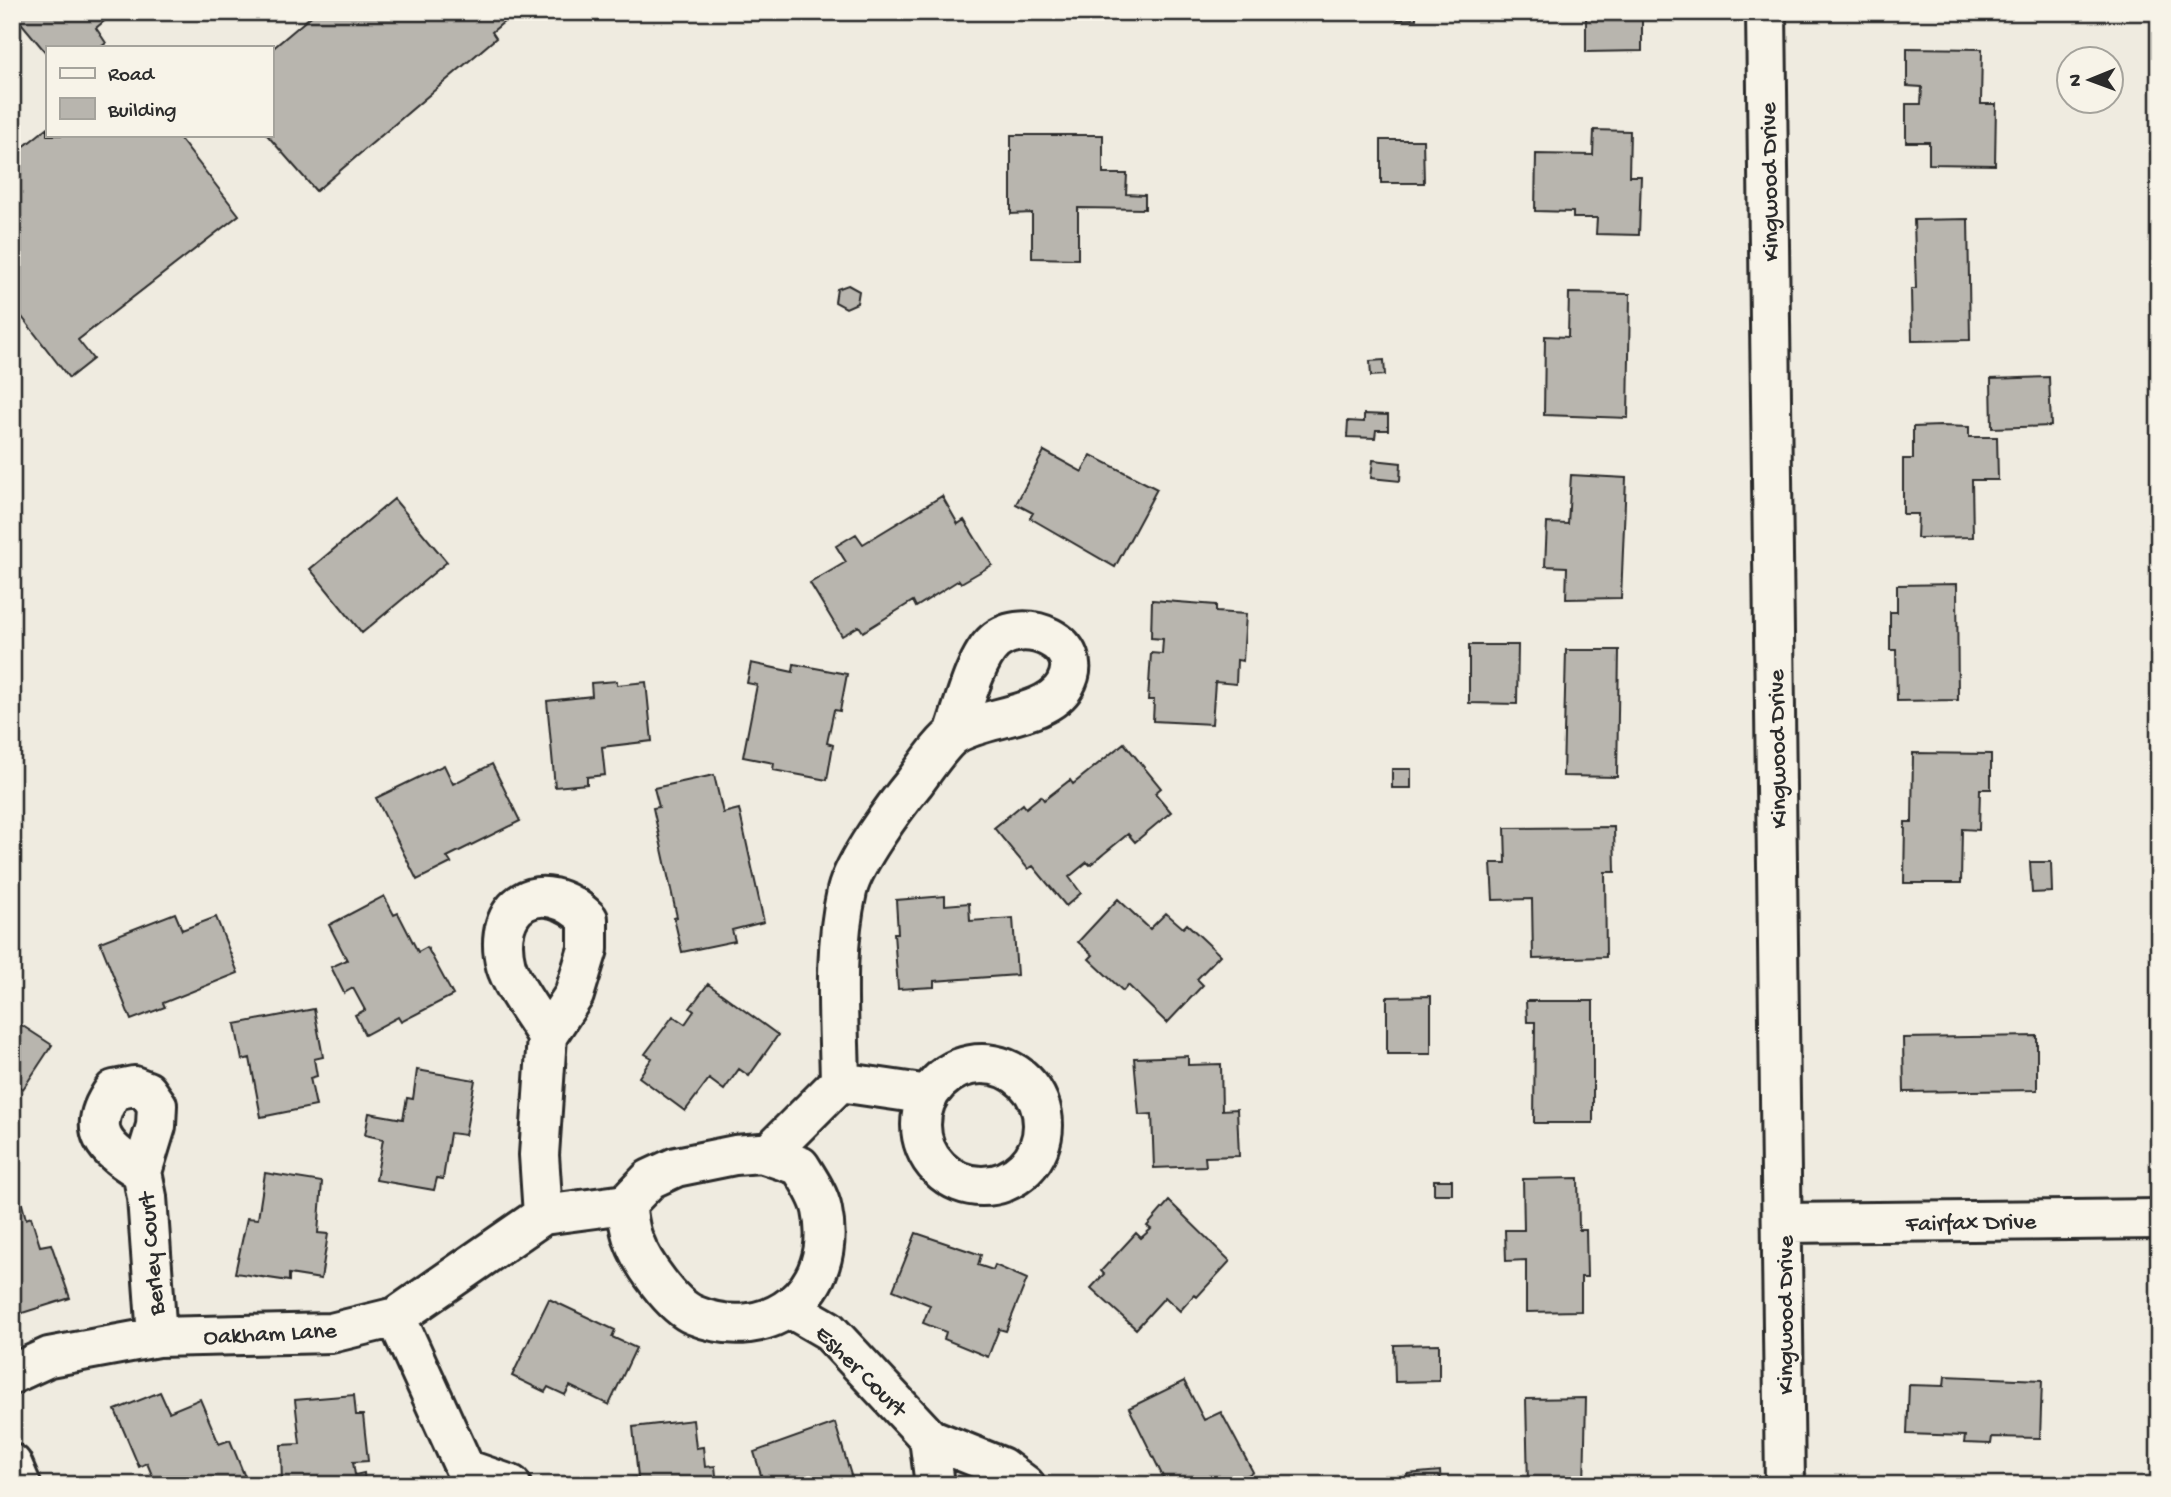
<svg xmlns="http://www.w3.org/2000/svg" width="2171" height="1497" viewBox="0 0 2171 1497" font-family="'Gochi Hand',sans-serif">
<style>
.building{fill:#b8b5ae;stroke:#2b2b2b;stroke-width:2}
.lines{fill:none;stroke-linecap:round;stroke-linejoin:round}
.minor-casing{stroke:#2b2b2b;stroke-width:44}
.minor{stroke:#f7f3e8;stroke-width:38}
.labels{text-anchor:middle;stroke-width:5;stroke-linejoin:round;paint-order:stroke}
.street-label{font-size:24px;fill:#2b2b2b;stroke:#f7f3e8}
</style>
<rect width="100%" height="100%" fill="#efebe0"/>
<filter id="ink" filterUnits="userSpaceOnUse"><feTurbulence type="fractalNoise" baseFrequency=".0143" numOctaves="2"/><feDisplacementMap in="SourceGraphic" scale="14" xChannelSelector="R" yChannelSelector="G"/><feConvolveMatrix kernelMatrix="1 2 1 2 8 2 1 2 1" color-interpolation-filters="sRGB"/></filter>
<g filter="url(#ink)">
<path class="building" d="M12,12H115L96,28L106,43L101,47H67L65,44L47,47V54Z
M316,12H500L506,20L492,32L496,38L316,191L267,135H271V50Z
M1398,12H1416V19L1398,20Z
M1586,12H1642V51L1586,52Z
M1907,48L1982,49L1981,104H1996L1995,165L1929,164V142H1906V104H1921L1922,87L1907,86Z
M47,128V135H177L239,215L78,340L93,359L69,378L12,304V156Z
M1594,130L1630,131L1629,176H1641L1639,235L1596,234L1597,218H1573V212L1535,211L1536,154L1593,155Z
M1011,135H1103V174H1127L1126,194L1145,195V209L1078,208V259L1032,258V213L1011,214Z
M1381,140H1423L1424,183H1381Z
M1968,219L1970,340L1912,341L1911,289H1916L1914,220Z
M848,285L859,291L857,303L846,308L835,302L837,289Z
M1569,293L1630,294L1628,418L1544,415L1545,336L1568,337Z
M1384,360L1385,375L1371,376L1370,361Z
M2049,377L2051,426L1992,428L1991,379Z
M1364,414L1388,415V430H1376L1375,438L1347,437L1348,421L1364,422Z
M1941,426L1969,427V437H1997L1998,480H1972L1973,537L1917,538L1918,514H1903V459H1913V427Z
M1044,451L1082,472L1091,455L1157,489L1115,567L1030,518L1033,513L1016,504Z
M1373,460L1401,463L1400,481L1371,478Z
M1571,475L1626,478L1621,598L1566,599L1567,567L1545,566L1547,523L1568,524Z
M942,496L958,524L964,520L992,565L961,583L959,580L916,607L913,601L863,632L859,626L842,636L810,583L846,562L836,546L856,534L863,544Z
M394,499L447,562L362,633L310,569Z
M1957,584L1958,700L1897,701L1896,650H1890V612H1897V585Z
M1152,600L1216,605V612L1246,614L1243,661L1237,660L1236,684L1215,682L1212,724L1153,721L1154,700H1148L1151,653L1162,654L1163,639L1151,638Z
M1469,645H1518L1517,704L1469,703Z
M1566,650H1619L1617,777L1563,776Z
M751,663L793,672L794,664L847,674L840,711L834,710L827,743L833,745L827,780L773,770L774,763L743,757L757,685L747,683Z
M617,681V685L646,682L652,741L602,747L605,775L587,777V784L555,787L547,701L592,696L591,683Z
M1124,743L1161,788L1155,793L1171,812L1135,842L1128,834L1090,865L1087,862L1069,877L1081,893L1066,906L1033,866L1028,869L994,828L1023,804L1026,808L1041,796L1044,800L1070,780L1073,784Z
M1913,753L1991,754V789H1980L1979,830L1962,829L1961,883H1904L1905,822H1912Z
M492,764L520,821L447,857L451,863L417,880L376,798L444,765L453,784Z
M1392,769H1411V788H1392Z
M714,775L723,813L739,809L764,922L732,930L735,941L682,952L674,918L677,917L653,808L659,807L654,788Z
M1614,827L1615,872H1605L1606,957L1533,959L1532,899L1493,900L1491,863H1506L1505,828Z
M2030,862H2051L2052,892L2032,893Z
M384,896L394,915L398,913L418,952L427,947L453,995L401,1022L398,1017L365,1035L355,1015L365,1010L353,988L344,993L331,967L347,960L329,925Z
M945,896V905L969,903L970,921L1013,918L1017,975L934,981V987L898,989L894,933H898L896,900Z
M1118,899L1150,929L1166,913L1183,928L1187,924L1220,955L1197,979L1203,985L1167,1023L1128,985L1123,991L1089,959L1093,955L1078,942Z
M175,913L182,930L216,917L238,973L163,1003L165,1007L131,1020L100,942Z
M708,984L778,1035L749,1076L739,1069L724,1090L709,1079L685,1111L639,1077L652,1058L645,1054L673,1016L685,1024L694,1011L690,1008Z
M1431,996V1054H1387V997Z
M1526,1001H1593V1123H1534L1535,1022H1527Z
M314,1009L323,1057L314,1059L317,1076L310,1078L316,1106L261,1117L250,1058L242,1060L235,1024Z
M2150,1018H2159V1062H2151Z
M12,1019L52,1045L23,1089L12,1082Z
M2037,1036V1090L1904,1092L1903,1038Z
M1188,1056V1065L1221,1064L1222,1110L1237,1109L1239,1156L1205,1157L1206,1166L1154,1168L1152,1114L1139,1115L1134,1058Z
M417,1070L475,1080L465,1135L450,1133L443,1179L437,1178L434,1190L376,1180L383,1139L365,1135L369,1113L403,1119L407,1098L413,1099Z
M265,1173L322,1182L318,1233L328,1234L321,1279L289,1274V1281L235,1273L247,1218L258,1219Z
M1578,1178L1579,1230H1586L1587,1277H1581V1311L1526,1312V1260L1506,1261L1505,1230H1524L1523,1179Z
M1434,1180H1452V1194H1434Z
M1169,1201L1230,1261L1197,1297L1194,1295L1180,1311L1165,1297L1136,1329L1091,1288L1104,1274L1101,1271L1136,1233L1141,1238L1151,1229L1147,1226Z
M22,1204L26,1219L31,1217L40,1246L51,1244L70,1298L19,1314L17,1306L12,1308V1207Z
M916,1233L981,1255L978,1265L993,1270L995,1265L1027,1279L1006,1331L999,1329L988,1357L944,1339L946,1332L923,1323L930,1305L893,1290Z
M549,1299L615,1330L612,1337L636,1348L609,1405L570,1386L565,1395L548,1387L545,1392L512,1376Z
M1439,1344V1381L1395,1382L1394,1345Z
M1945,1376L2042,1380L2040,1438L1992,1437L1991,1444L1964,1443L1965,1436L1907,1434L1909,1385L1944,1386Z
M1184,1381L1204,1420L1221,1412L1253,1472L1230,1485H1167L1129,1408Z
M160,1392L169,1412L200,1399L219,1444L230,1440L247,1482L240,1485H156L147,1463L139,1467L115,1410Z
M354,1395L356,1415H363L368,1461L353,1462L355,1475L364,1473L365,1485H282L281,1445L300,1444L295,1400Z
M1586,1398L1584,1485H1528L1526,1399Z
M693,1420L696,1448L703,1447L705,1467L715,1466L717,1485H631L629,1478L638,1477L633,1427Z
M835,1423L854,1485H764L754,1452Z
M1440,1471L1441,1485H1408L1407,1474Z"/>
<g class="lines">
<g class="minor-casing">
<path id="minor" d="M1766,12L1785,1485
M921 1125a61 61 0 1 1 122 0a61 61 0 1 1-122 0Z
M840,1082L929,1095
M768,1154L840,1082C839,1019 833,953 847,891C854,862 895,806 914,783C924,770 942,742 955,734C984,716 1047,717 1065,685C1089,643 1024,615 994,642C975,659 963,709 954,734
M142,1172C105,1149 84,1131 114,1090L134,1086L147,1091L157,1105L156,1126L142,1172L147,1197L157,1337
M543,1215L539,1155L547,1036L574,995L588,949V919C541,872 490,905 506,966C512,986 536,1017 547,1036
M1783,1223L2159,1219
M790,1308L828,1330L929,1438L1001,1467L1025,1485
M396,1317L465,1469L468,1485
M12,1374L49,1357L157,1337L331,1333L396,1317L543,1215L626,1204L650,1179L676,1167L735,1155L761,1153L800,1166C808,1179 819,1195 822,1210C839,1291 770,1346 694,1315C672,1306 642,1263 634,1241C629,1230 628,1216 626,1204
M929,1438L935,1485
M12,1464L21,1485
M465,1469L511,1485"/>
</g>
<use href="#minor" class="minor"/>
</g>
</g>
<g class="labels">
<g class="street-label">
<text transform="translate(1768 182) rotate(-91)" y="8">Kingwood Drive</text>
<text transform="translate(1776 749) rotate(-91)" y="8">Kingwood Drive</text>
<text transform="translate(1971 1221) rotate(-1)" y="8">Fairfax Drive</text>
<text transform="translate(150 1254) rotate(-95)" y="8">Berley Court</text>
<text transform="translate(1784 1315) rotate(-90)" y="8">Kingwood Drive</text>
<text transform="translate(270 1332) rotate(-3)" y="8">Oakham Lane</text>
<text transform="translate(862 1370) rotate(45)" y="8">Esher Court</text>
</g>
</g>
<rect width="2171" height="1497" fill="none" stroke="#f7f3e8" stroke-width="42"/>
<rect x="21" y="21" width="2129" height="1455" fill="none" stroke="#2b2b2b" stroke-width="2.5" filter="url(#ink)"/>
<rect x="46" y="46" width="228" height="91" fill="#f7f3e8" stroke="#a5a39c" stroke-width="2"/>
<rect x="60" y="68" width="35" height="10" fill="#f7f3e8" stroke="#a5a39c" stroke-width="2"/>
<text x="108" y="80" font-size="21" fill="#2b2b2b">Road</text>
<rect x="60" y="98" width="35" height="21" fill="#b8b5ae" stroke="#a5a39c" stroke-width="2"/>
<text x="108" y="116" font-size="21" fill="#2b2b2b">Building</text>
<g transform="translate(2090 80) rotate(269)"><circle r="33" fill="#f7f3e8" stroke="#a5a39c" stroke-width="2"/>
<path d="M0-5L12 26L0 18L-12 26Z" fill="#2b2b2b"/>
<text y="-10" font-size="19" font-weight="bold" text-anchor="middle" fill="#2b2b2b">N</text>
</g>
</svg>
